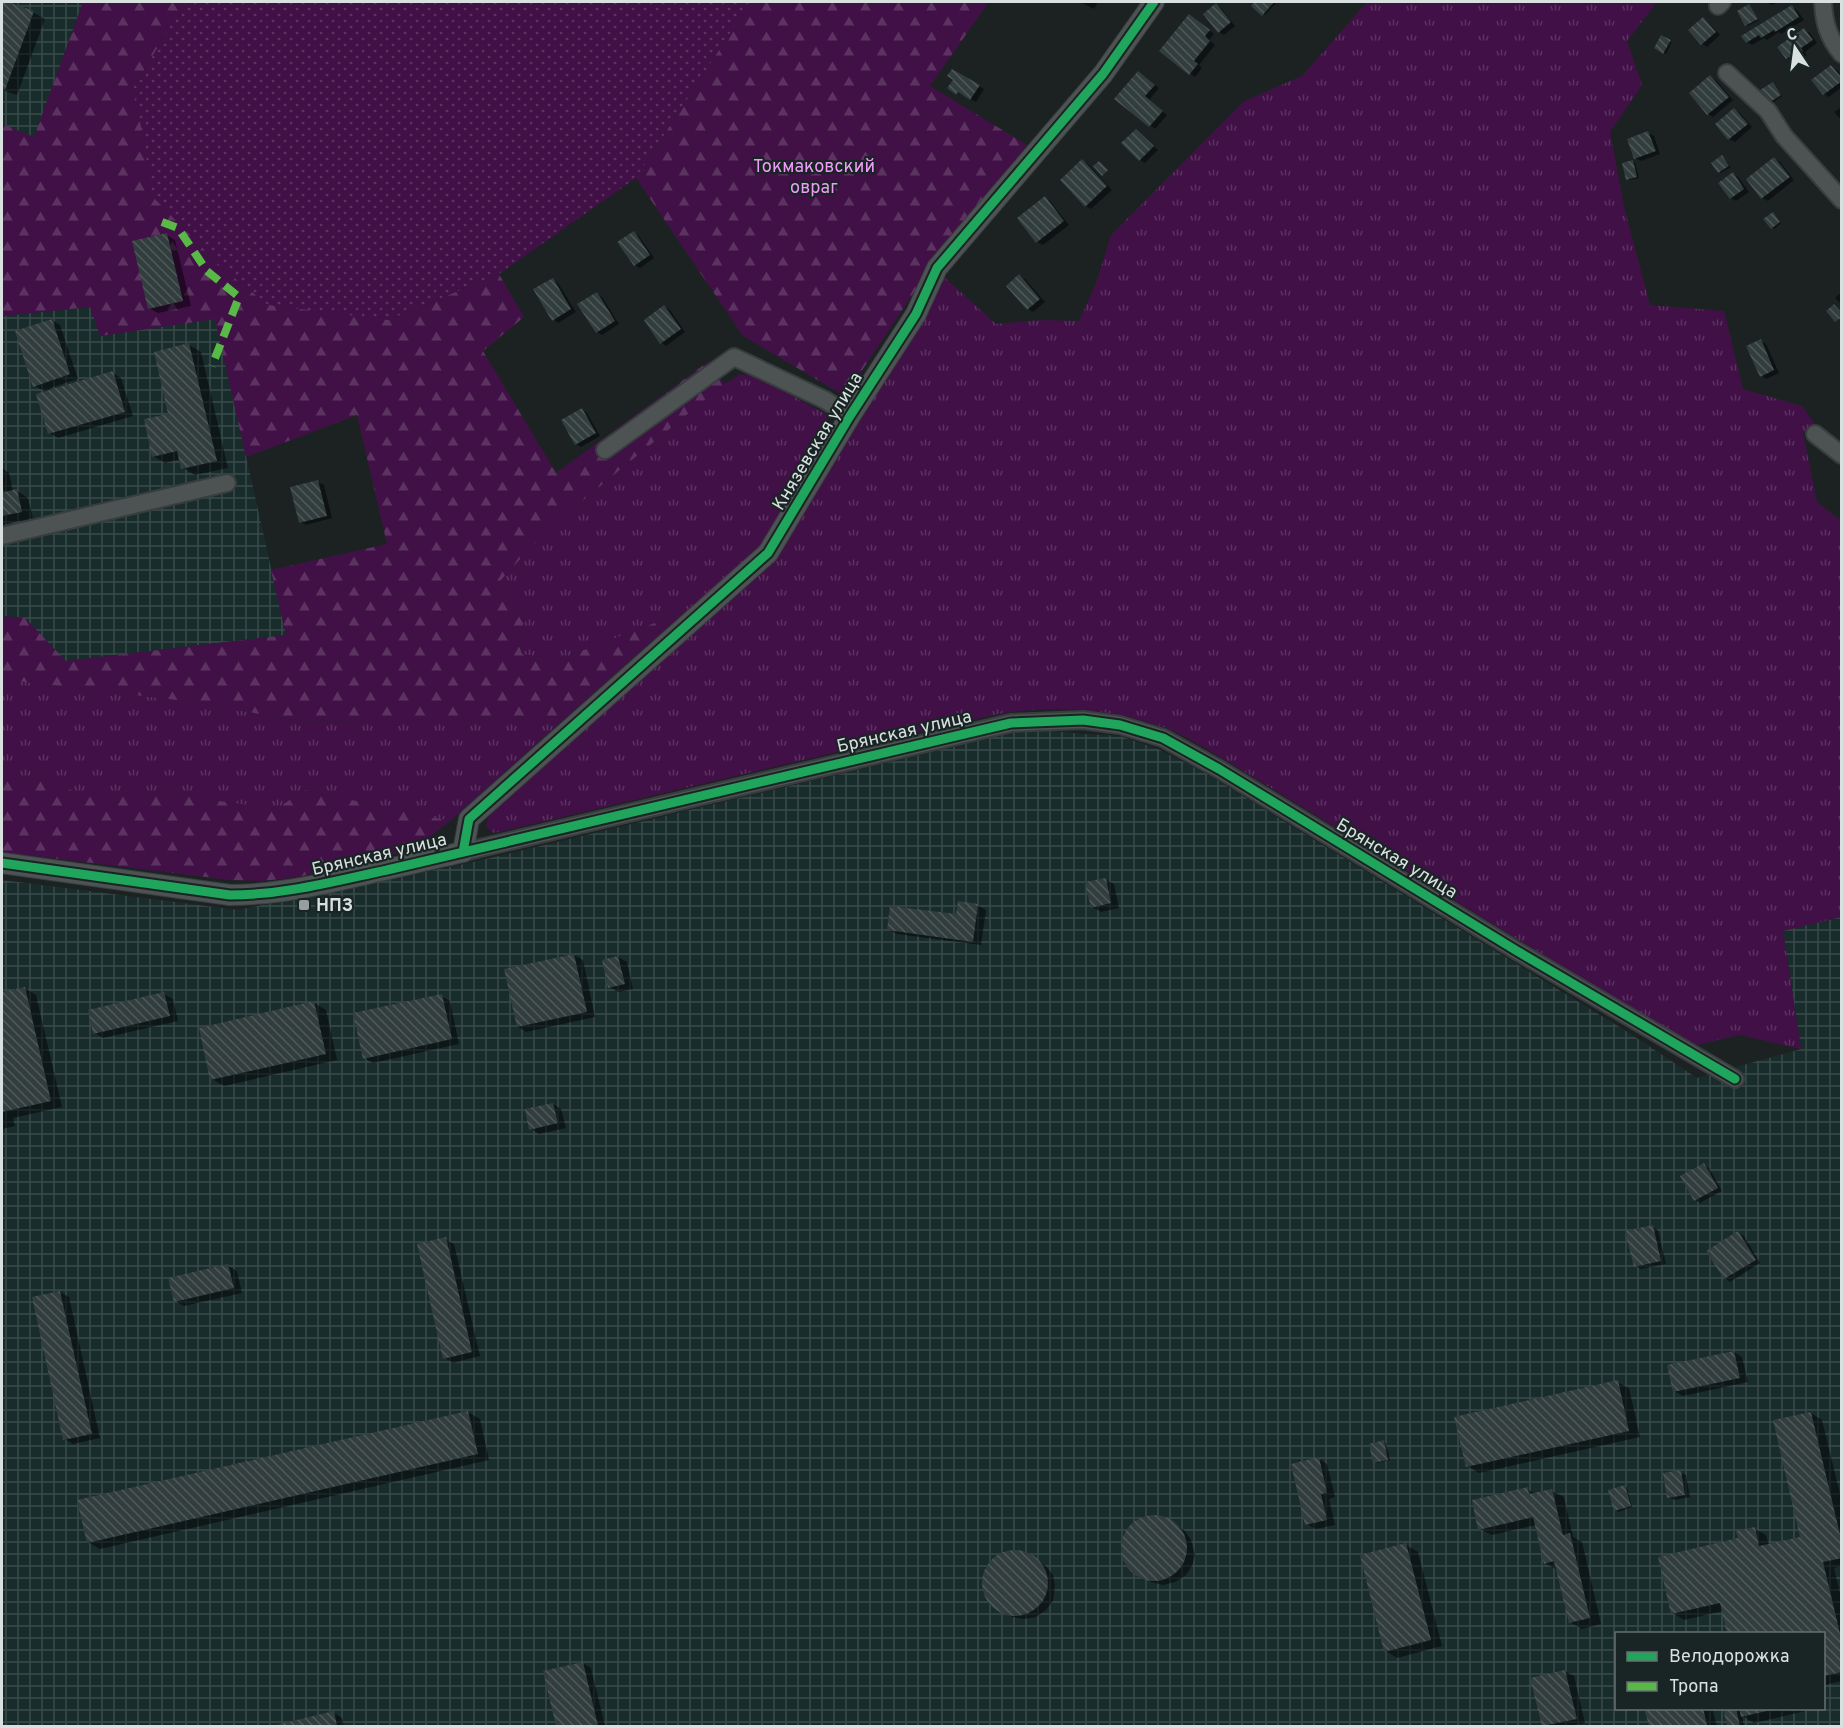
<svg xmlns="http://www.w3.org/2000/svg" width="1843" height="1728" viewBox="0 0 1843 1728" font-family="Overpass,sans-serif">
<style>
.industrial{fill:url(#industrial-grid);fill-rule:evenodd}
.grass{fill:url(#grass-tufts)}
.forest{fill:url(#forest-firs)}
.park{fill:url(#park-dots)}
.shadow{fill:#0007}
.building{fill:url(#building-back-hatch)}
.lines{fill:none;stroke-linecap:round;stroke-linejoin:round}
.minor-casing{stroke:#383e3e;stroke-width:20}
.tertiary-casing{stroke:#383e3e;stroke-width:22}
.minor{stroke:#4d5252;stroke-width:16}
.tertiary{stroke:#4d5252;stroke-width:20}
.quiet{stroke:#58b947;stroke-width:8;stroke-dasharray:15 8;stroke-linecap:butt}
.cycleway-casing{stroke:#192524;stroke-width:13}
.cycleway{stroke:#20a55d;stroke-width:9}
.poi-dot{fill:#979e9e;stroke:#192524;stroke-width:2}
.labels{text-anchor:middle;stroke-width:4.5;stroke-linejoin:round;paint-order:stroke}
.park-label{font-size:18px;fill:#f19af9;stroke:#192524}
.street-label{font-size:18px;fill:#d9e0e0;stroke:#192524}
.poi-label{font-size:18px;font-weight:bold;fill:#d9e0e0;stroke:#192524;text-anchor:start}
</style>
<defs>
<pattern id="industrial-grid" width="8" height="8" patternUnits="userSpaceOnUse" patternTransform="scale(1.5)"><rect width="8" height="8" fill="#192c2c"/><path d="M0 4h8M4 0v8" fill="none" stroke="#3a4a4a"/></pattern>
<pattern id="grass-tufts" width="24" height="20" patternUnits="userSpaceOnUse" patternTransform="scale(1.5)"><rect width="24" height="20" fill="#411047"/><path d="M3 7l-1-3M5 7V3M7 7l1-3M15 17l-1-3M17 17v-4M19 17l1-3" fill="none" stroke="#5c3261"/></pattern>
<pattern id="forest-firs" width="22" height="20" patternUnits="userSpaceOnUse" patternTransform="scale(1.5)"><rect width="22" height="20" fill="#411047"/><path d="M5 1l3.5 6h-7zM16 11l3.5 6h-7z" fill="#5c3261"/></pattern>
<pattern id="park-dots" width="8" height="8" patternUnits="userSpaceOnUse" patternTransform="scale(1.5)"><rect width="8" height="8" fill="#411047"/><path d="M2 2h.1M6 6h.1" fill="none" stroke="#5c3261" stroke-width="1.8" stroke-linecap="round"/></pattern>
<pattern id="building-back-hatch" width="6" height="6" patternUnits="userSpaceOnUse" patternTransform="scale(1.5)"><rect width="6" height="6" fill="#323d3d"/><path d="M-1 5l2 2M0 0l6 6M5-1l2 2" fill="none" stroke="#4f5959"/></pattern>
</defs>
<rect width="100%" height="100%" fill="#1c2222"/>
<path class="industrial" d="M2,2H83L34,138L2,124Z
M91,307L101,336L215,318L286,635L65,661L25,618L2,616V316Z
M1044,730L1082,734L1120,736L1158,749L1207,774L1626,1031L1697,1078L1801,1049L1783,930L1841,917V1726H2V880L238,910L469,863L1011,733ZM1616,1634H1824V1708H1616Z"/>
<path class="grass" d="M1367,2H1657L1627,41L1642,85L1610,132L1624,207L1650,305L1724,311L1743,389L1802,406L1815,424L1803,433L1817,502L1841,521V917L1783,931L1801,1049L1740,1035L1692,1046L1227,761C1207,750 1187,736 1166,728C1109,707 1057,705 998,714L494,833L486,827L489,814L776,558L923,318L942,275L996,324L1041,320L1079,321L1096,283L1111,235L1244,101L1302,76Z
M740,374L755,376L826,414L831,427L761,547L686,611L558,660L522,654L499,581L547,530L724,384Z
M16,681L194,702L293,720L442,722L530,716L555,727L450,821L305,790L276,809L150,791H74L39,779L2,777V682Z"/>
<path class="forest" d="M83,2H185L134,87L388,320L499,274L524,317L483,351L556,473L709,361L724,384L547,530L500,581L530,614L516,636L522,654L558,660L686,611L555,727L530,716L442,722L293,720L194,702L16,681L2,682V616L25,618L66,661L286,635L271,570L387,544L357,415L246,457L215,319L100,336L90,307L2,316V124L34,137Z
M750,2H992L988,3L930,86L1027,145L932,265L845,396L743,336L636,178Z
M2,777L39,779L74,791H150L276,809L305,790L450,821L415,848L405,852L298,877L262,881L230,880L2,852Z"/>
<path class="park" d="M185,2H750L636,178L499,274L388,320L268,305L222,268L153,197L134,87Z"/>
<path class="shadow" d="M2,2L34,13L45,19L17,95L2,90Z
M1080,2H1098L1094,9Z
M1256,2H1277L1265,15L1253,5Z
M1766,2H1778L1772,5Z
M1216,5L1221,8L1235,26L1224,35L1219,32Z
M1749,6L1759,20L1748,26L1746,25Z
M1792,7L1797,10L1804,20L1781,34L1779,32L1767,40L1764,38L1752,45L1747,42Z
M1195,19L1214,34L1209,40L1215,45L1199,65L1202,68L1195,77L1161,51Z
M1703,19L1708,22L1720,35L1707,47L1701,43Z
M1804,30L1810,33L1817,43L1805,52L1807,55L1797,62L1794,60L1792,61L1787,58Z
M1662,37L1672,42L1666,54L1656,48Z
M1831,67L1837,70L1842,76V87L1829,97L1824,94Z
M952,71L984,89L976,102L949,88L955,79Z
M1143,76L1159,88L1149,100L1167,115L1155,129L1117,99Z
M1710,77L1716,80L1733,100L1713,117L1708,114Z
M1775,86L1782,96L1772,103L1770,102Z
M1842,107V121L1834,112Z
M1735,110L1740,113L1752,127L1735,142L1729,139Z
M1136,131L1158,150L1145,163L1140,160Z
M1648,133L1654,136L1660,154L1641,161L1635,158Z
M1722,157L1731,167L1721,173L1719,172Z
M1775,159L1780,162L1794,180L1768,201L1762,198Z
M1083,161L1088,164L1112,190L1091,209L1086,206Z
M1633,161L1635,163L1639,178L1630,180L1627,179Z
M1733,174L1738,177L1749,192L1736,201L1731,198Z
M1045,198L1050,201L1069,225L1043,245L1037,242Z
M1775,215L1781,223L1774,229L1772,228Z
M634,233L639,236L654,258L640,268L635,265Z
M167,235L175,240L191,306L158,313L149,308Z
M1019,276L1025,279L1045,302L1033,312L1028,309Z
M553,280L558,283L576,312L558,323L553,319Z
M1842,292V305L1835,298Z
M597,294L602,297L619,324L602,335L597,332Z
M665,307L670,310L685,332L666,346L661,342Z
M52,320L60,325L78,379L50,388V391L113,373L121,378L133,416L58,438L49,433L46,392L35,386Z
M1761,341L1766,344L1779,373L1766,379L1761,375Z
M189,345L201,352L228,468L195,475L183,468L181,459L165,463L153,456L170,415Z
M582,410L587,413L600,436L581,447L576,444Z
M2,468L9,473L13,492L17,491L28,498L33,518L2,525Z
M318,482L324,485L332,518L306,525L301,522Z
M1105,879L1114,884L1119,908L1101,912L1092,907Z
M977,905L986,910L981,945L897,934L888,929L958,916Z
M574,955L583,960L595,1017L526,1032L518,1027Z
M618,957L627,962L633,989L618,992L610,987Z
M25,988L36,995L62,1107L13,1118L15,1126L2,1129V993Z
M164,994L173,999L178,1021L103,1038L95,1033Z
M441,996L450,1001L459,1044L373,1063L364,1058Z
M314,1003L326,1010L337,1060L224,1086L212,1079Z
M553,1104L561,1109L566,1128L539,1134L531,1129Z
M1704,1165L1709,1168L1722,1191L1700,1203L1695,1200Z
M1652,1227L1658,1230L1666,1264L1641,1269L1635,1266Z
M1738,1233L1744,1236L1760,1263L1730,1282L1725,1278Z
M445,1239L454,1244L480,1356L453,1363L445,1358Z
M228,1266L237,1271L242,1293L184,1306L175,1301Z
M60,1292L69,1297L100,1438L73,1444L65,1439Z
M1734,1352L1742,1357L1748,1382L1683,1396L1674,1391Z
M1617,1382L1629,1388L1640,1437L1479,1473L1467,1466Z
M468,1412L480,1419L489,1460L100,1549L88,1542Z
M1811,1413L1822,1420L1842,1502V1566L1834,1568L1842,1601V1681L1824,1685V1634L1723,1611L1684,1620L1673,1613L1739,1539L1755,1529L1766,1535L1769,1545L1802,1538Z
M1384,1442L1386,1443L1390,1460L1377,1463L1375,1462Z
M1319,1459L1327,1464L1335,1497L1329,1499L1335,1525L1315,1529L1307,1524Z
M1680,1472L1686,1475L1690,1497L1674,1500L1669,1497Z
M1625,1487L1627,1488L1632,1507L1618,1512L1616,1510Z
M1527,1489L1536,1494L1552,1491L1564,1497L1573,1537L1582,1542L1601,1624L1582,1629L1570,1622L1557,1570L1545,1563L1536,1525L1492,1535L1480,1529Z
M1155,1517L1166,1519L1175,1524L1185,1531L1191,1540L1195,1555L1192,1566L1185,1576L1175,1582L1163,1585L1151,1582L1132,1570L1125,1560L1122,1547L1125,1536L1131,1526L1140,1520Z
M1406,1545L1418,1552L1442,1646L1397,1658L1386,1651Z
M1016,1552L1027,1554L1036,1559L1046,1566L1053,1575L1055,1586L1053,1601L1046,1610L1036,1617L1024,1619L1012,1617L993,1605L986,1595L983,1582L986,1570L992,1561L1001,1555Z
M583,1663L591,1668L605,1726H557L545,1672Z
M1565,1671L1574,1676L1585,1723L1572,1726H1543L1532,1679Z
M1646,1708H1712L1717,1726H1651Z
M1724,1708H1818L1754,1723L1742,1716L1744,1726H1728Z
M334,1713L342,1718L344,1726H274Z"/>
<path class="building" d="M2,2H8L34,11L5,90L2,88Z
M1254,2H1274L1262,16L1251,6Z
M1216,3L1231,22L1218,33L1203,14Z
M1749,4L1758,19L1745,26L1737,11Z
M1792,5L1799,17L1775,32L1774,30L1761,38L1759,35L1746,43L1741,36Z
M1189,14L1210,30L1205,36L1210,41L1194,61L1198,64L1189,75L1159,51Z
M1703,17L1716,32L1701,45L1688,30Z
M1804,28L1813,40L1801,48L1803,51L1791,60L1789,57L1786,59L1777,47Z
M1661,35L1671,40L1663,54L1654,48Z
M1831,65L1842,78V81L1823,95L1811,80Z
M952,69L980,85L970,100L958,92L956,95L947,88L953,80L947,76Z
M1138,71L1155,85L1145,96L1163,111L1149,127L1114,99Z
M1710,75L1729,97L1707,115L1689,93Z
M1773,82L1781,95L1769,103L1760,90Z
M1734,108L1748,124L1728,140L1715,124Z
M1136,129L1154,146L1139,161L1121,143Z
M1648,131L1656,151L1634,159L1627,139Z
M1722,155L1729,166L1718,173L1711,163Z
M1774,157L1790,177L1761,199L1746,179Z
M1082,159L1107,186L1085,207L1060,180Z
M1633,160L1637,177L1626,180L1622,163Z
M1099,161L1108,170L1102,176L1093,166Z
M1733,172L1744,189L1730,199L1718,183Z
M1045,196L1064,221L1036,243L1017,218Z
M1773,212L1780,222L1771,229L1763,219Z
M634,231L650,255L634,266L617,242Z
M167,233L183,301L148,309L132,241Z
M1019,274L1040,299L1027,310L1006,286Z
M553,278L571,309L552,321L533,289Z
M597,292L615,321L596,333L577,304Z
M1834,304L1842,313V317L1835,322L1826,311Z
M664,305L681,329L660,344L644,320Z
M52,319L70,374L33,387L15,331Z
M1761,339L1774,370L1760,377L1746,346Z
M189,343L217,461L181,469L177,451L152,457L144,419L168,414L154,352Z
M113,371L125,412L48,434L36,394Z
M582,408L596,433L575,445L561,420Z
M318,480L327,516L299,523L290,487Z
M2,486L4,492L17,489L22,512L2,516Z
M1106,878L1111,903L1091,908L1085,882Z
M958,901L978,904L973,942L887,930L890,906L956,914Z
M574,954L587,1012L517,1027L504,969Z
M618,956L625,984L608,988L602,960Z
M25,987L51,1101L2,1112V992Z
M164,992L170,1016L93,1034L88,1010Z
M442,994L452,1039L363,1059L353,1013Z
M314,1001L326,1054L210,1080L199,1028Z
M553,1103L558,1123L529,1130L525,1109Z
M1704,1163L1718,1188L1694,1201L1680,1176Z
M1653,1225L1661,1261L1634,1267L1625,1231Z
M1738,1231L1756,1260L1724,1279L1706,1251Z
M446,1237L472,1352L443,1359L417,1244Z
M228,1264L234,1288L174,1302L168,1278Z
M60,1291L92,1434L63,1440L32,1297Z
M1734,1351L1740,1378L1673,1392L1667,1365Z
M1618,1380L1629,1431L1466,1467L1454,1417Z
M468,1411L478,1454L87,1543L77,1500Z
M1811,1412L1842,1543V1558L1823,1562L1842,1642V1672L1824,1676V1634H1727L1720,1603L1671,1614L1658,1557L1738,1538L1736,1531L1755,1527L1759,1546L1800,1537L1773,1420Z
M1384,1440L1388,1460L1373,1463L1369,1444Z
M1319,1457L1327,1493L1321,1494L1327,1520L1305,1525L1291,1464Z
M1681,1470L1685,1495L1667,1498L1663,1473Z
M1625,1485L1631,1506L1614,1511L1608,1490Z
M1528,1487L1529,1494L1552,1489L1563,1535L1570,1533L1590,1618L1569,1623L1554,1561L1544,1564L1533,1517L1478,1530L1472,1500Z
M1121 1548a33 33 0 1 1 66 0a33 33 0 1 1-66 0Z
M1406,1543L1431,1640L1384,1652L1360,1555Z
M982 1583a33 33 0 1 1 66 0a33 33 0 1 1-66 0Z
M583,1662L598,1726H556L543,1671Z
M1565,1670L1577,1719L1542,1726L1530,1678Z
M1644,1708H1703L1707,1725L1701,1726H1649Z
M1723,1708H1736L1740,1726H1727Z
M1739,1708H1774L1775,1709L1741,1717Z
M334,1711L337,1726H272Z"/>
<g class="lines">
<g class="minor-casing">
<path id="minor" d="M1823,2C1824,22 1828,38 1842,54
M1718,6L1722,2
M1727,73L1768,111L1784,136L1842,200
M1815,434L1842,455
M605,450L734,357L825,400L850,416
M2,536L227,483
M463,852L1011,723L1083,720L1120,725L1163,738L1219,769L1517,951L1735,1079"/>
</g>
<g class="tertiary-casing">
<path id="tertiary" d="M2,863L230,895C268,895 304,888 341,880C381,871 422,861 463,852L469,819L768,553L850,416L916,314L937,268L1103,74L1154,2"/>
</g>
<use href="#minor" class="minor"/>
<use href="#tertiary" class="tertiary"/>
<path class="quiet" d="M162,222L178,228L207,271L239,297L212,366"/>
<g class="cycleway-casing">
<path id="cycleway" d="M463,852L469,819L768,553L850,416L916,314L937,268L1103,74L1154,2
M2,863L230,895C284,895 335,881 387,870L1011,723L1083,720L1120,725L1163,738L1219,769L1517,951L1735,1079"/>
</g>
<use href="#cycleway" class="cycleway"/>
</g>
<rect class="poi-dot" x="298" y="899" width="12" height="12" rx="3"/>
<g class="labels">
<g class="park-label">
<text x="814" y="172">Токмаковский<tspan x="814" dy="21">овраг</tspan></text>
</g>
<g class="street-label">
<text transform="translate(817 441) rotate(-59)" y="6">Князевская улица</text>
<text transform="translate(904 731) rotate(-13)" y="6">Брянская улица</text>
<text transform="translate(379 854) rotate(-13)" y="6">Брянская улица</text>
<text transform="translate(1397 858) rotate(31)" y="6">Брянская улица</text>
</g>
<g class="poi-label">
<text x="316" y="911">НПЗ</text>
</g>
</g>
<rect width="1843" height="1728" fill="none" stroke="#d9e0e0" stroke-width="6"/>
<rect x="1615" y="1632" width="210" height="78" fill="#192524" stroke="#66706f" stroke-width="1.5"/>
<rect x="1627" y="1652" width="30" height="9" fill="#20a55d" stroke="#66706f" stroke-width="1.5"/>
<text x="1669" y="1662" font-size="18" fill="#d9e0e0">Велодорожка</text>
<rect x="1627" y="1682" width="30" height="9" fill="#58b947" stroke="#66706f" stroke-width="1.5"/>
<text x="1669" y="1692" font-size="18" fill="#d9e0e0">Тропа</text>
<g transform="translate(1795 48) rotate(347)" stroke="#192524" stroke-width="4.5" paint-order="stroke">
<path d="M0-4.5L10 22L0 15L-10 22Z" fill="#d9e0e0"/>
<text y="-9" font-size="16" font-weight="bold" text-anchor="middle" fill="#d9e0e0">С</text>
</g>
</svg>
